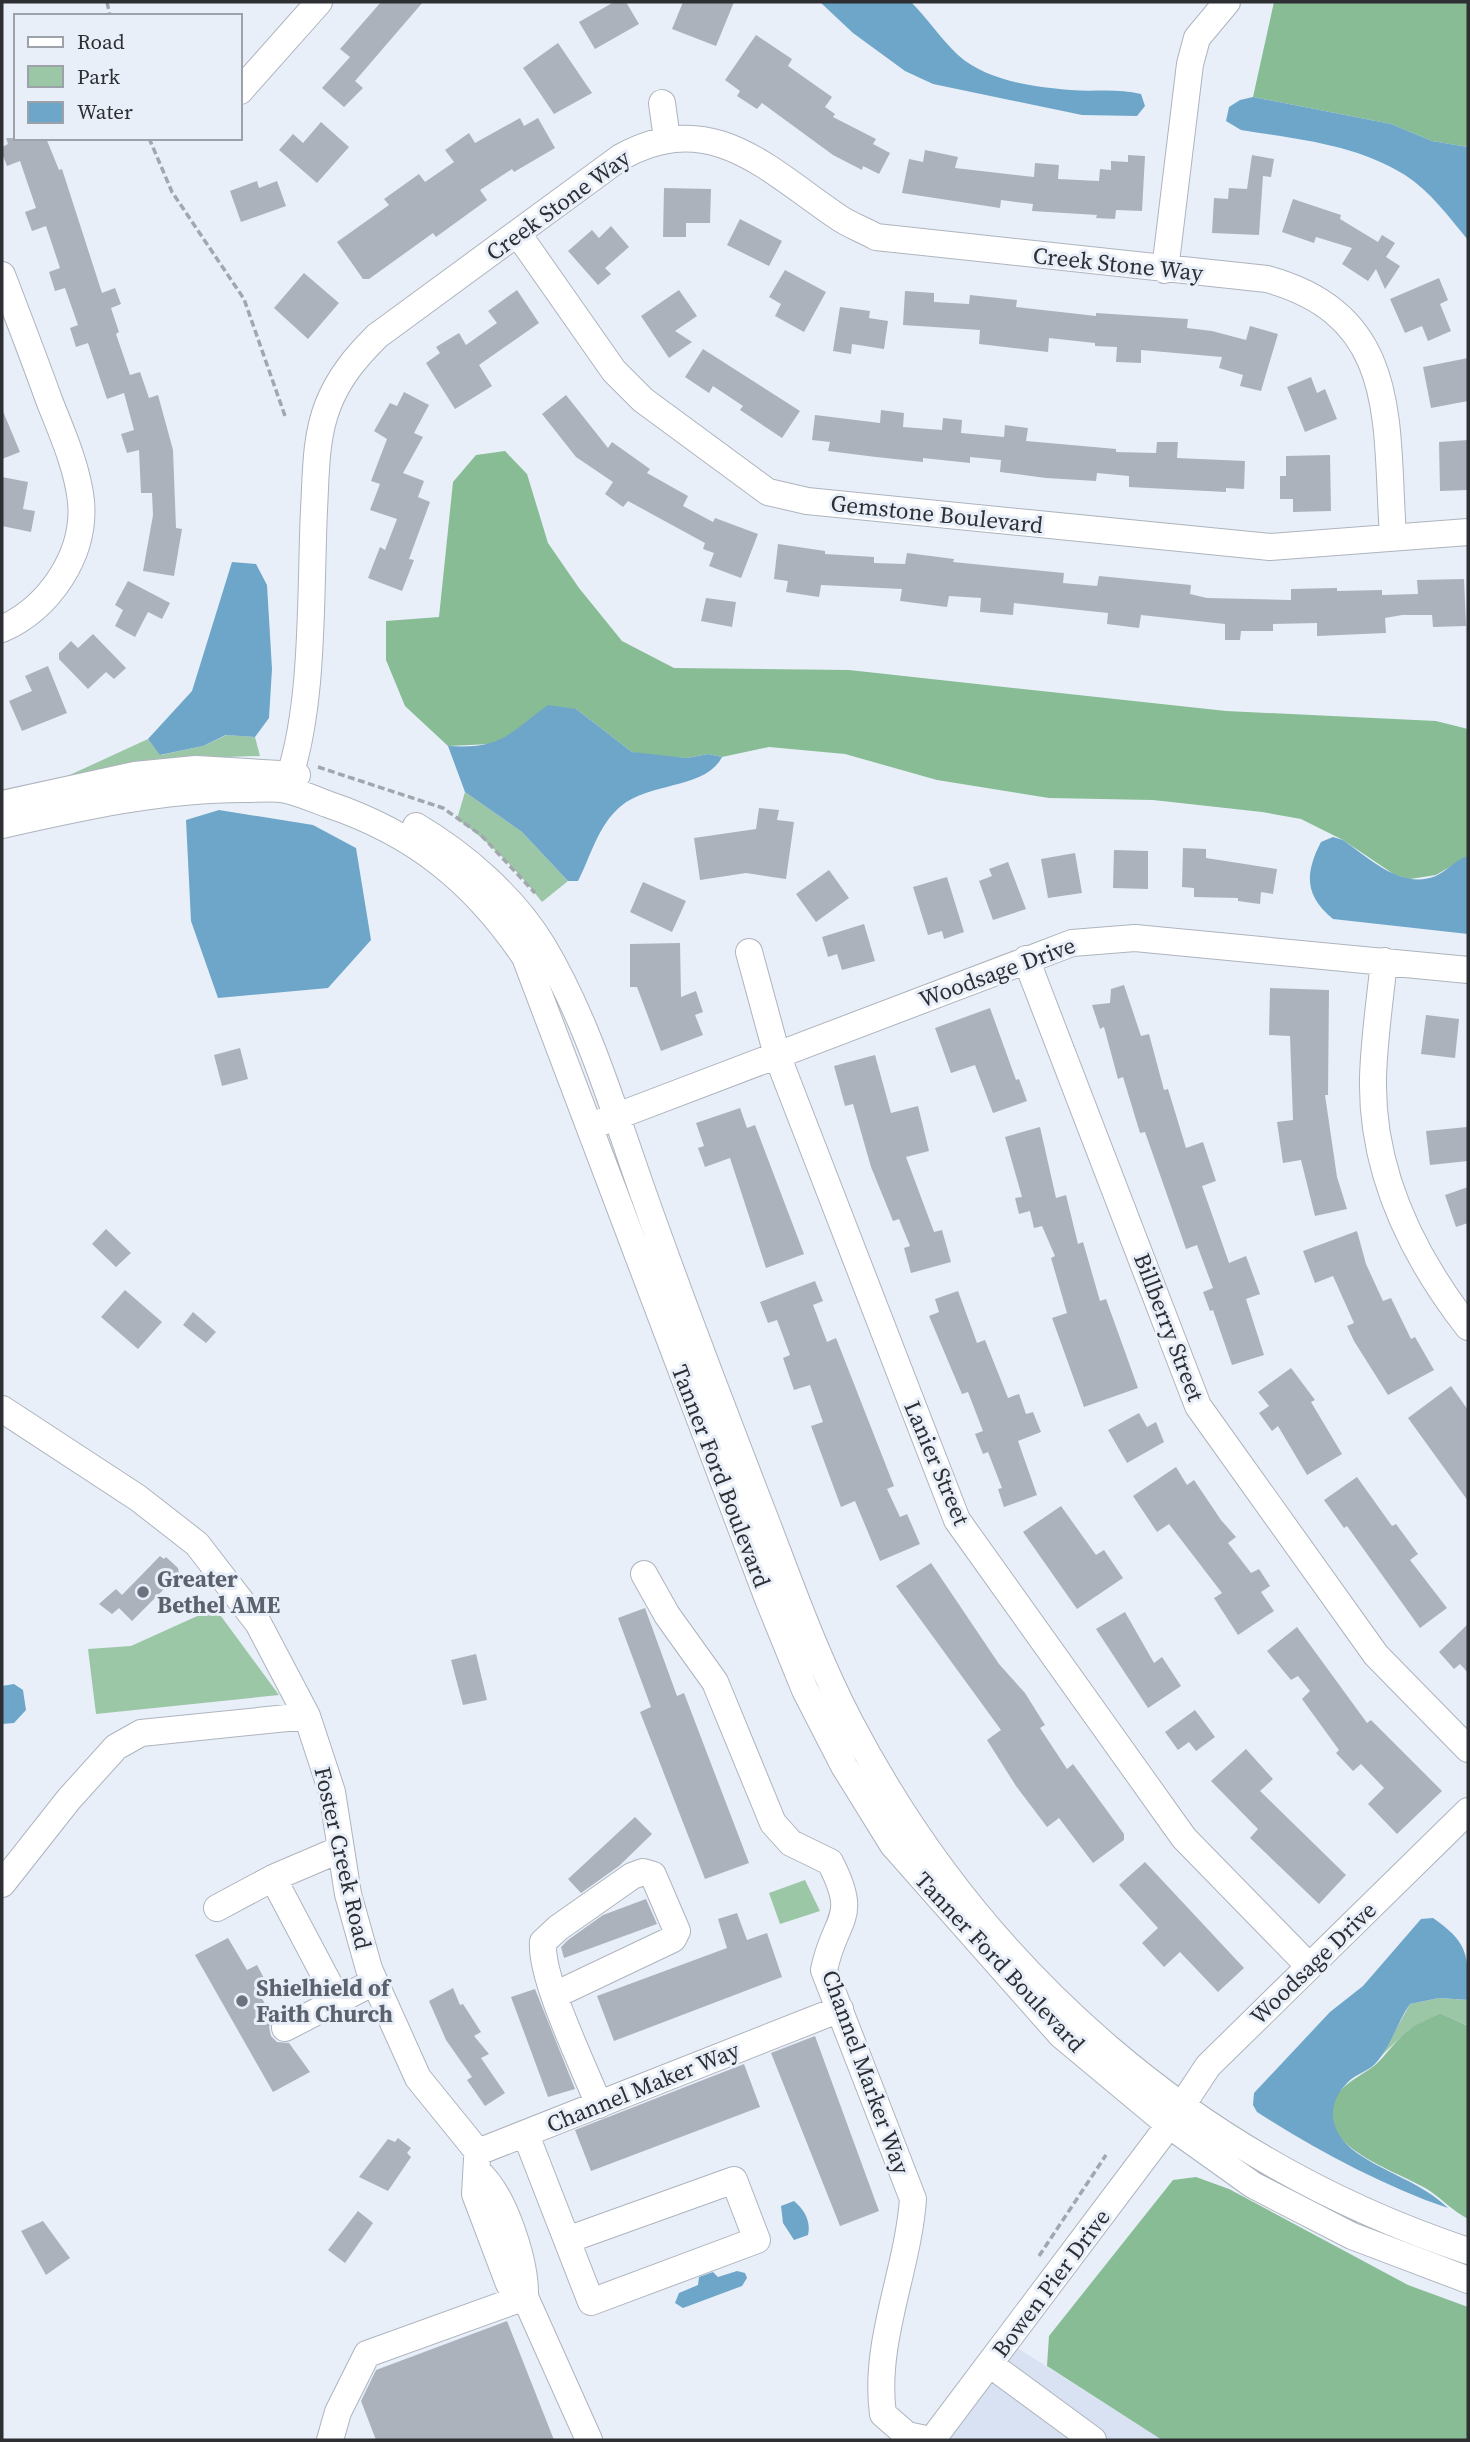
<svg xmlns="http://www.w3.org/2000/svg" width="1470" height="2442" viewBox="0 0 1470 2442" font-family="'Source Serif 4',serif">
<style>
.built{fill:#d9e2f3}
.green{fill:#9cc7a6}
.forest{fill:#88bc95}
.water{fill:#6ea6c9}
.building{fill:#acb2bc}
.lines{fill:none;stroke-linecap:round;stroke-linejoin:round}
.minor-casing{stroke:#aeb4be;stroke-width:28}
.path{stroke:#a2a7ae;stroke-width:3.5;stroke-dasharray:7 3.5;stroke-linecap:butt}
.minor{stroke:#fff;stroke-width:26}
.worship-dot{fill:#6b7280;stroke:#e8eff9;stroke-width:2.5}
.labels{text-anchor:middle;stroke-width:6;stroke-linejoin:round;paint-order:stroke}
.street-label{font-size:23px;fill:#2d2f33;stroke:#e8eff9}
.worship-label{font-size:23px;font-weight:bold;fill:#5b616d;stroke:#e8eff9;text-anchor:start}
</style>
<rect width="100%" height="100%" fill="#e8eff9"/>
<path class="built" d="M1008,2342L1162,2440H932Z"/>
<path class="green" d="M227,735L255,737L260,756L195,758L61,779L148,739L161,755L203,746Z
M465,792L522,832L568,881L542,902C517,870 490,842 457,819Z
M215,1608L279,1695L96,1714L88,1649L131,1646Z
M805,1880L820,1911L780,1924L769,1893Z
M1439,1998L1468,2000V2026L1440,2013L1408,2030L1381,2056L1410,2004Z"/>
<path class="forest" d="M1274,2H1468V147L1432,141L1391,124L1253,97Z
M505,451L527,474L548,543L579,588L622,641L674,668L849,670L1226,711L1436,721L1468,729V856L1436,875L1410,879L1395,875L1343,840L1301,819L1262,812L1153,800L1049,798L937,780L845,754L769,747L722,757L708,754L687,758L645,755L632,752L576,709L521,728L509,737L491,744L448,746L405,706L386,660V621L439,617L453,482L476,455Z
M1440,2013L1468,2026V2219C1453,2211 1443,2200 1430,2191C1403,2173 1327,2152 1331,2111C1334,2087 1358,2078 1374,2066C1386,2056 1395,2041 1407,2031C1416,2024 1429,2019 1440,2013Z
M1196,2177L1229,2189L1408,2285L1468,2307V2440H1162L1047,2366L1049,2336L1173,2180Z"/>
<path class="water" d="M820,2H911C927,18 941,39 958,55C987,81 1033,87 1071,90C1094,92 1118,88 1141,94L1145,106L1137,116L1082,115L933,84L905,71L853,33Z
M1253,97L1391,124L1432,141L1468,147V240C1449,217 1430,191 1405,175C1356,144 1297,139 1241,130L1226,121L1229,107L1240,100Z
M232,562L256,564L267,585L272,669L269,718L255,737L226,735L203,746L160,755L148,739L192,691Z
M548,705L576,709L632,752L687,758L708,754L722,757C706,789 650,782 621,806C598,825 591,856 578,881H568L522,832L465,792L448,746C502,749 507,735 548,705Z
M219,810L313,825L356,848L371,940L328,988L218,998L191,921L186,820Z
M1333,837L1343,840C1369,858 1401,890 1436,876C1448,870 1455,860 1468,856V934L1333,919C1304,895 1305,873 1321,842Z
M14,1684L23,1690L26,1710L14,1723L2,1724V1686Z
M1433,1918C1470,1944 1468,1955 1468,2000L1439,1998L1410,2004C1397,2022 1391,2047 1375,2064C1368,2071 1356,2074 1348,2082C1324,2106 1330,2134 1357,2153C1387,2174 1421,2182 1448,2208C1381,2185 1317,2150 1257,2112L1253,2105L1254,2093L1330,2012L1363,1986L1421,1919Z
M794,2201C805,2210 811,2222 808,2235L794,2240L783,2223L781,2206Z
M737,2271L745,2273L747,2278L742,2286L683,2308L675,2303L679,2293L698,2285L699,2277L713,2272L718,2277Z"/>
<path class="building" d="M381,2H423L355,81L363,88L344,107L322,88L350,57L340,49Z
M614,2H626L639,24L595,49L579,22Z
M683,2H734L716,46L672,29Z
M756,35L792,59L788,66L832,97L825,107L835,114L833,117L876,139L873,144L890,153L879,174L863,166L862,170L833,155L762,103L757,109L737,96L740,91L725,80Z
M558,43L592,93L554,114L523,68Z
M520,118L524,126L538,118L555,148L514,172L512,169L480,190L487,200L436,237L433,233L369,279H363L337,242L389,205L384,199L419,174L425,182L454,162L445,150L469,133L475,143Z
M321,122L349,147L317,183L279,150L293,134L303,143Z
M6,138H46L59,170L62,169L102,293L115,288L121,304L111,308L119,332L116,334L130,375L140,372L149,398L158,395L173,450L176,528L182,529L174,576L143,571L153,515L152,493H141L139,450L127,453L121,434L134,430L124,393L107,399L88,343L76,347L70,328L78,325L65,288L55,291L49,272L60,268L46,226L32,231L25,212L36,208L20,161L7,166L2,153V147L8,144Z
M925,150L958,157L955,168L1034,177L1035,163L1059,165L1058,179L1099,181L1100,169L1111,170V161L1128,162V155L1145,156L1142,211L1116,210L1115,219L1096,218L1097,215L1032,211L1033,204L1001,200L1000,208L902,193L909,159L923,162Z
M1252,155L1274,159L1271,177L1263,176L1259,235L1212,233L1214,198L1228,199L1229,188L1247,189Z
M257,181L259,188L277,181L286,206L241,222L230,191Z
M664,188L711,189L710,223H686V237H663Z
M1293,199L1341,215L1340,219L1378,242L1382,235L1395,243L1386,257L1400,266L1385,289L1376,269L1368,281L1342,264L1352,248L1316,237L1314,243L1282,232Z
M740,219L782,241L769,266L727,245Z
M611,226L629,247L605,268L611,274L598,285L568,251L592,230L599,238Z
M785,270L826,292L804,332L775,316L781,304L769,297Z
M304,273L339,303L308,339L274,308Z
M1439,278L1448,300L1440,304L1451,331L1428,341L1422,326L1405,333L1390,299Z
M517,290L539,323L479,365L492,386L455,409L426,363L440,353L436,347L459,333L466,345L497,323L488,311Z
M679,290L697,316L675,331L692,342L669,358L641,316Z
M905,291L934,293V302L969,304L970,295L1017,300L1016,307L1096,316V313L1188,319L1187,328L1212,331L1246,340L1250,326L1278,334L1261,391L1240,386L1243,375L1219,368L1222,357L1141,350V363L1116,362L1117,347L1095,346V343L1049,338L1048,352L979,344L980,330L903,325Z
M840,307L870,311L869,318L888,321L884,349L852,344L851,354L833,351Z
M703,349L800,411L782,438L740,410L743,406L713,386L709,393L685,377Z
M1468,358V401L1431,408L1423,367Z
M1311,377L1317,393L1325,389L1337,419L1305,432L1287,387Z
M404,392L429,405L414,433L423,437L403,473L424,481L418,497L430,502L409,559L414,560L402,591L368,578L380,547L385,550L397,519L370,510L380,484L371,481L387,439L374,431L390,403L397,406Z
M566,395L608,448L612,442L650,469L647,473L688,496L683,506L713,522L715,518L758,534L741,578L709,566L714,553L703,549L705,543L628,501L623,507L605,494L613,482L576,457L542,414Z
M2,409L20,452L2,459Z
M881,410L904,413L903,427L942,430L943,418L962,420L961,433L1004,437L1005,425L1028,428L1026,441L1116,449V452L1156,453L1157,442H1178L1177,458L1245,461L1244,489L1226,488V492L1129,487V476L1097,473L1096,481L1046,478L1000,472L1001,460L970,457V463L923,458V462L876,457L828,451L830,442L812,440L815,415L880,423Z
M1468,440V490L1440,491L1439,442Z
M1330,455L1331,511L1293,512V499H1280V476H1286V456Z
M2,477L28,482L23,509L35,511L31,532L2,526Z
M778,544L825,551V554L874,557V563L905,564L907,553L954,559L953,562L1064,573L1063,583L1097,586L1099,576L1191,585L1190,594L1207,598L1291,600V589L1337,588V591L1382,590V595L1418,594L1417,580L1464,579L1466,626L1433,627L1432,615H1402L1385,618L1386,633L1317,636V623L1273,624V631H1241L1240,640H1225V624L1141,615L1139,628L1107,624L1108,613L1014,603L1013,615L980,612L981,598L949,596L947,607L900,601L902,589L821,585L819,597L786,592L788,581L774,579Z
M128,581L170,603L162,619L148,612L135,637L115,626L123,610L115,605Z
M706,598L736,602L732,627L701,621Z
M93,634L126,668L114,679L106,672L88,689L59,659V653L71,641L78,648Z
M48,666L67,713L22,731L9,701L32,691L25,676Z
M759,808L779,810L777,820L794,822L786,879L746,873L700,880L694,838L756,829Z
M1183,848L1206,849V858L1277,869L1273,894L1261,892L1260,904L1238,901V898L1194,897V888L1182,887Z
M1114,850L1148,851V889L1113,888Z
M1075,853L1082,893L1048,898L1041,859Z
M1008,862L1026,909L993,920L979,881L992,876L989,869Z
M829,870L849,898L816,922L796,894Z
M947,877L964,932L944,939L942,931L928,935L913,887Z
M643,882L686,901L672,932L630,912Z
M864,924L875,961L842,970L837,954L828,957L822,937Z
M680,943L681,997L696,991L703,1012L695,1015L703,1035L661,1051L637,987H630V944Z
M1124,985L1141,1036L1149,1034L1164,1090L1168,1089L1186,1148L1203,1142L1216,1181L1202,1186L1229,1263L1246,1256L1260,1294L1246,1299L1264,1355L1232,1365L1213,1310L1210,1311L1203,1292L1213,1288L1197,1245L1186,1249L1145,1132L1140,1133L1123,1077L1118,1079L1104,1027L1100,1029L1092,1005L1110,1003L1111,989Z
M1270,988L1329,990L1328,1095H1325L1337,1177L1347,1209L1315,1216L1301,1160L1283,1163L1277,1122L1293,1120L1290,1036L1269,1035Z
M990,1008L1016,1080L1019,1079L1027,1101L993,1113L975,1065L951,1073L935,1028Z
M1426,1015L1459,1019L1455,1058L1421,1054Z
M240,1048L248,1079L222,1086L214,1055Z
M875,1055L891,1113L918,1106L929,1151L906,1157L934,1232L942,1230L951,1262L911,1273L904,1248L910,1246L899,1219L893,1221L871,1167L853,1104L845,1106L834,1066Z
M740,1108L747,1128L755,1125L804,1254L766,1268L730,1158L705,1167L698,1148L704,1146L696,1123Z
M1040,1127L1056,1198L1066,1195L1078,1244L1083,1242L1100,1301L1106,1299L1138,1388L1084,1407L1052,1318L1067,1313L1051,1258L1055,1256L1042,1226L1034,1228L1030,1211L1019,1214L1015,1198L1022,1197L1005,1137Z
M1467,1127L1468,1161L1430,1165L1426,1131Z
M1468,1187V1223L1456,1227L1445,1195Z
M106,1229L131,1253L116,1267L92,1244Z
M1357,1231L1366,1264L1383,1301L1391,1298L1411,1339L1415,1337L1434,1370L1388,1395L1354,1341L1347,1326L1354,1323L1333,1276L1315,1283L1303,1251Z
M815,1281L823,1301L813,1305L827,1342L836,1338L894,1486L887,1489L900,1517L907,1514L920,1544L880,1561L855,1501L841,1507L811,1426L823,1422L810,1385L794,1390L783,1358L790,1355L777,1320L768,1323L760,1302Z
M125,1290L162,1322L138,1349L101,1317Z
M958,1291L977,1343L985,1340L1008,1398L1019,1394L1026,1414L1033,1412L1041,1432L1018,1441L1037,1495L1004,1507L998,1489L1002,1488L988,1452L983,1454L975,1434L983,1431L968,1392L962,1394L929,1316L939,1312L935,1299Z
M193,1312L216,1332L206,1343L183,1325Z
M1291,1368L1315,1400L1311,1402L1342,1454L1307,1475L1278,1426L1272,1431L1259,1413L1269,1406L1258,1392Z
M1451,1386L1468,1410V1501L1408,1418Z
M1139,1413L1147,1427L1156,1422L1164,1442L1127,1463L1108,1430Z
M1176,1467L1187,1485L1194,1480L1221,1520L1236,1537L1228,1543L1251,1573L1259,1569L1270,1586L1261,1592L1274,1611L1238,1635L1214,1598L1222,1593L1169,1524L1157,1532L1133,1496Z
M1357,1477L1392,1526L1396,1524L1418,1554L1410,1560L1447,1608L1420,1628L1347,1526L1344,1528L1324,1500Z
M1061,1506L1096,1555L1104,1550L1123,1578L1077,1609L1023,1532Z
M160,1556L164,1559L166,1557L178,1568L179,1574L132,1621L119,1608L112,1614L99,1604L116,1589L122,1595Z
M931,1563L999,1664L1025,1693L1045,1725L1040,1728L1067,1769L1073,1764L1124,1834V1840L1093,1863L1059,1818L1047,1827L1016,1786L987,1740L1001,1730L896,1586Z
M645,1608L677,1696L684,1693L749,1863L705,1879L640,1712L651,1707L618,1618Z
M1125,1612L1154,1663L1162,1657L1181,1686L1148,1708L1096,1629Z
M1468,1624V1673L1460,1664L1454,1669L1439,1652Z
M1297,1627L1367,1723L1371,1720L1442,1791L1397,1834L1368,1804L1384,1788L1361,1764L1353,1771L1336,1753L1339,1750L1302,1699L1310,1691L1298,1676L1291,1680L1267,1651Z
M476,1654L487,1700L463,1705L451,1660Z
M1195,1710L1215,1737L1196,1751L1189,1742L1178,1750L1165,1732Z
M1246,1749L1273,1779L1260,1791L1346,1875L1319,1904L1250,1838L1258,1829L1211,1781Z
M635,1817L652,1834L619,1866L581,1893L568,1879Z
M1145,1862L1244,1968L1218,1992L1180,1952L1164,1967L1142,1943L1158,1928L1119,1885Z
M646,1899L657,1924L564,1958L561,1947L568,1940L603,1915Z
M737,1913L747,1940L767,1933L782,1977L614,2041L597,1996L727,1948L718,1919Z
M228,1938L247,1970L257,1965L266,1982L255,1986L273,2018L269,2027L271,2036L277,2042L289,2043L310,2072L273,2092L195,1955Z
M453,1988L460,2005L463,2004L481,2032L474,2036L489,2054L481,2058L505,2093L485,2106L467,2080L472,2077L446,2040L429,2001Z
M535,1989L575,2089L548,2097L511,1997Z
M815,2036L879,2211L840,2226L771,2053Z
M744,2064L760,2107L591,2171L575,2130Z
M398,2138L411,2148L407,2153L411,2157L388,2191L359,2177L388,2139L395,2142Z
M358,2211L373,2223L345,2263L328,2250Z
M43,2221L70,2258L46,2275L21,2231Z
M507,2321L554,2440H376L361,2401L376,2370Z"/>
<g class="lines">
<g class="minor-casing">
<path id="minor" d="M240,91L319,2
M662,103L667,139
M518,234L614,371L643,400L768,492L807,501L1270,547L1468,532
M1165,270L1190,64L1197,38L1227,2
M2,275C18,317 34,358 49,400C62,433 77,466 81,501C86,555 49,608 2,629
M285,789C315,713 310,593 314,510C316,475 315,438 328,405C339,377 356,357 377,336L621,157C711,107 767,169 838,217C849,225 864,230 876,237L1267,279C1401,316 1385,423 1393,536
M2,804L135,775L196,769L297,775
M2,825C82,807 162,789 244,789C258,789 274,787 287,790C300,793 314,799 327,804C414,833 474,881 525,957L768,1599L805,1690L844,1766L893,1845L1061,2035L1169,2125L1253,2185L1352,2236L1468,2280
M416,826C465,855 513,897 543,946C590,1025 616,1118 647,1204C683,1306 722,1407 761,1508C789,1580 814,1653 850,1722C981,1973 1200,2162 1468,2251
M749,952L777,1055L957,1520L1184,1838L1309,1966
M1026,959L1198,1406L1376,1655L1468,1749
M1384,961C1380,1000 1374,1039 1373,1078C1371,1172 1412,1255 1468,1327
M599,1123L1072,943L1135,938L1468,970
M2,1409L138,1498L197,1544L258,1623L307,1716L332,1792L348,1894L369,1969L418,2078L478,2152L840,2009
M644,1574L667,1615L715,1682L773,1823L791,1843L830,1862C860,1920 835,1916 824,1970L913,2199C908,2270 873,2343 883,2414L907,2435L930,2440
M2,1884L69,1799L116,1747L141,1733L307,1716
M217,1908L273,1878
M555,1995L673,1939L677,1931L653,1875L643,1872L632,1876L558,1928L543,1942C540,1978 584,2067 599,2105
M338,2001L273,1878L341,1849
M285,2028L374,1982
M526,2135L591,2302L757,2240L734,2180L567,2240
M477,2159L475,2194L509,2284L525,2297
M477,2171C504,2193 526,2262 525,2297L589,2440
M991,2365L1093,2440
M330,2440L338,2412L367,2354L525,2297
M932,2440L1169,2125L1208,2066L1468,1811"/>
</g>
<path class="path" d="M107,2L110,16
M149,138L172,192L244,299L285,416
M318,767L443,808L481,835L535,893
M1039,2256L1106,2155"/>
<use href="#minor" class="minor"/>
</g>
<g class="worship-dot">
<circle cx="143" cy="1592" r="7"/>
<circle cx="242" cy="2001" r="7"/>
</g>
<g class="labels">
<g class="street-label">
<text transform="translate(558 205) rotate(-36)" y="8">Creek Stone Way</text>
<text transform="translate(1118 264) rotate(6)" y="8">Creek Stone Way</text>
<text transform="translate(937 514) rotate(6)" y="8">Gemstone Boulevard</text>
<text transform="translate(997 972) rotate(-20)" y="8">Woodsage Drive</text>
<text transform="translate(1169 1327) rotate(69)" y="8">Billberry Street</text>
<text transform="translate(937 1463) rotate(67)" y="8">Lanier Street</text>
<text transform="translate(721 1476) rotate(69)" y="8">Tanner Ford Boulevard</text>
<text transform="translate(343 1858) rotate(77)" y="8">Foster Creek Road</text>
<text transform="translate(1000 1962) rotate(47)" y="8">Tanner Ford Boulevard</text>
<text transform="translate(1313 1963) rotate(-44)" y="8">Woodsage Drive</text>
<text transform="translate(866 2072) rotate(70)" y="8">Channel Marker Way</text>
<text transform="translate(643 2087) rotate(-22)" y="8">Channel Maker Way</text>
<text transform="translate(1051 2283) rotate(-53)" y="8">Bowen Pier Drive</text>
</g>
<g class="worship-label">
<text x="157" y="1587">Greater<tspan x="157" dy="26">Bethel AME</tspan></text>
<text x="256" y="1996">Shielhield of<tspan x="256" dy="26">Faith Church</tspan></text>
</g>
</g>
<rect width="1470" height="2442" fill="none" stroke="#2d2f33" stroke-width="7"/>
<rect x="14" y="14" width="228" height="126" fill="#e8eff9" stroke="#9da2aa" stroke-width="2"/>
<rect x="28" y="37" width="35" height="10" fill="#ffffff" stroke="#9da2aa" stroke-width="2"/>
<text x="77" y="49" font-size="21" fill="#2d2f33">Road</text>
<rect x="28" y="66" width="35" height="21" fill="#9cc7a6" stroke="#9da2aa" stroke-width="2"/>
<text x="77" y="84" font-size="21" fill="#2d2f33">Park</text>
<rect x="28" y="102" width="35" height="21" fill="#6ea6c9" stroke="#9da2aa" stroke-width="2"/>
<text x="77" y="119" font-size="21" fill="#2d2f33">Water</text>
</svg>
